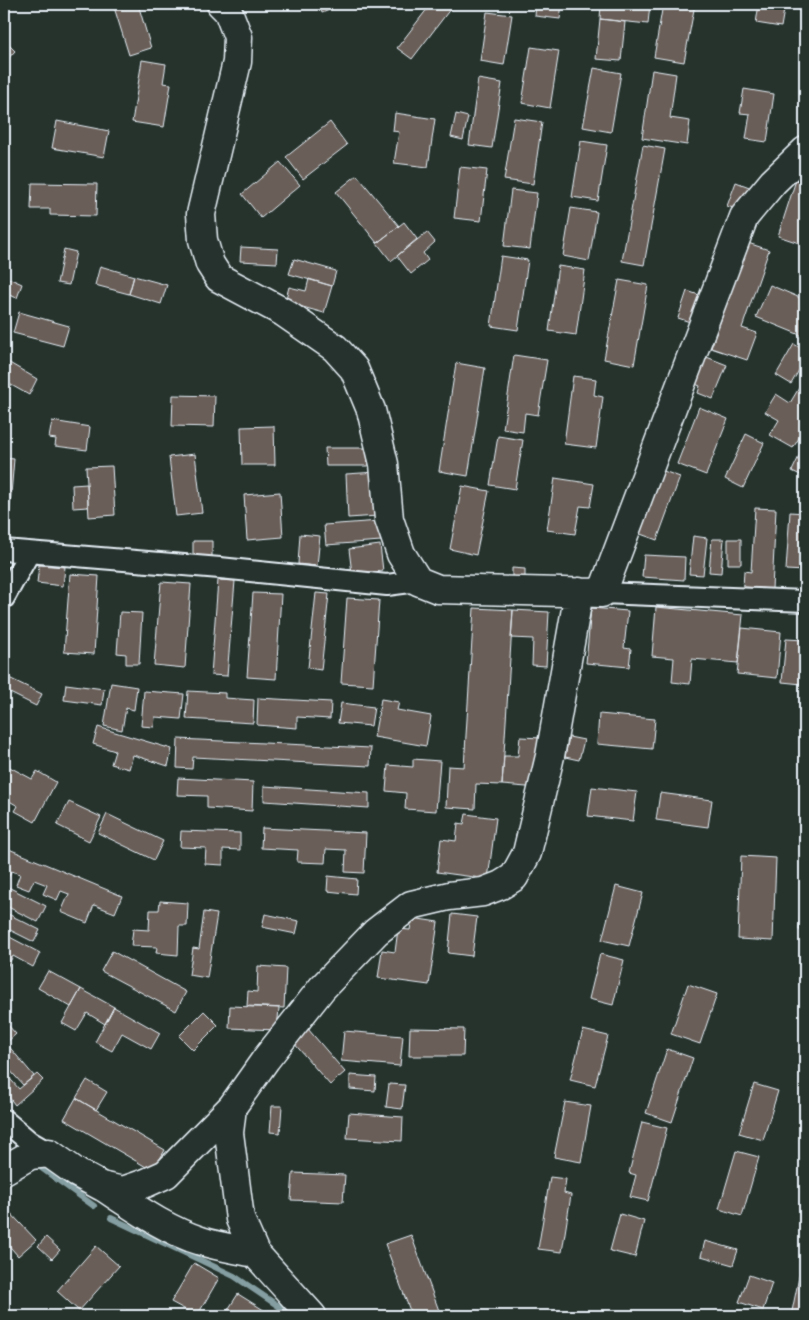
<svg xmlns="http://www.w3.org/2000/svg" width="809" height="1320" viewBox="0 0 809 1320" font-family="'Gochi Hand',sans-serif">
<style>
.lines{fill:none;stroke-linecap:round;stroke-linejoin:round}
.stream{stroke:#849ea1;stroke-width:6}
.building{fill:#6b5e59;stroke:#e8f1f8}
.street-casing{stroke:#e8f1f8;stroke-width:24}
.secondary-casing{stroke:#e8f1f8;stroke-width:31}
.street{stroke:#26332d;stroke-width:20}
.secondary{stroke:#26332d;stroke-width:28}
</style>
<rect width="100%" height="100%" fill="#26332d"/>
<filter id="ink" filterUnits="userSpaceOnUse"><feTurbulence type="fractalNoise" baseFrequency=".02" numOctaves="2"/><feDisplacementMap in="SourceGraphic" scale="10" xChannelSelector="R" yChannelSelector="G"/><feConvolveMatrix kernelMatrix="1 2 1 2 8 2 1 2 1" color-interpolation-filters="sRGB"/></filter>
<g filter="url(#ink)">
<g class="lines">
<path class="stream" d="M36,1164L94,1206
M111,1218L234,1276L293,1316"/>
</g>
<path class="building" d="M113,4H138L151,48L129,55Z
M319,4H344L322,13Z
M431,4H454L412,59L397,48Z
M536,4H562L560,19L535,16Z
M601,4H650L648,24L600,19Z
M663,4H695L684,62L654,57Z
M759,4H785L781,27L756,23Z
M487,12L512,15L504,65L480,61Z
M600,19L625,22L621,61L596,59Z
M4,40L15,51L4,63Z
M531,47L559,51L550,108L522,103Z
M142,60L166,64L163,83L171,84L164,127L132,122Z
M594,68L621,73L611,132L583,127Z
M652,70L676,74L670,118L690,121L687,145L642,138Z
M478,79L502,83L492,148L469,145Z
M744,89L774,94L767,142L746,139L750,114L740,113Z
M395,113L435,119L428,167L394,163L399,132L393,131Z
M456,114L468,117L463,140L451,137Z
M514,118L542,122L533,184L504,180Z
M57,121L109,131L104,157L52,148Z
M330,122L347,145L303,179L286,157Z
M581,141L607,145L598,201L572,197Z
M643,145L665,149L644,265L622,261Z
M280,162L300,185L261,218L242,194Z
M460,167L487,170L481,221L454,218Z
M357,175L399,226L377,243L336,192Z
M796,180L805,183V245L778,236Z
M736,182L752,188L743,211L727,206Z
M32,183L97,184L96,216L50,215V209H31Z
M511,190L537,193L530,249L504,246Z
M571,208L597,212L589,261L563,256Z
M404,222L417,239L391,261L377,243Z
M427,232L435,242L423,253L428,260L411,274L397,256Z
M748,243L769,250L742,328L757,333L747,360L711,348Z
M241,247L278,249L277,263L240,261Z
M64,249L76,252L69,285L57,283Z
M501,256L528,260L518,330L491,326Z
M294,259L336,271L332,286L289,274Z
M100,266L134,276L129,294L95,285Z
M558,266L585,270L576,335L549,331Z
M4,276L22,284L17,298L4,293Z
M134,276L167,285L161,304L129,294Z
M309,279L332,286L324,313L285,302L289,287L306,291Z
M619,280L648,285L634,365L604,359Z
M770,285L805,300V337L756,317Z
M687,291L699,295L690,322L678,318Z
M19,312L69,326L63,346L13,333Z
M794,344L805,351V360L791,384L776,375Z
M514,355L547,360L538,415L525,413L523,432L503,429Z
M704,356L727,365L713,399L698,393L700,386L693,383Z
M6,361L37,379L29,395L4,381V366Z
M456,363L485,368L468,476L439,471Z
M573,376L596,379L594,395L603,397L596,448L564,444Z
M805,378V428L793,448L770,435L779,420L765,412L776,394L790,403Z
M173,395L215,396L214,427L172,426Z
M699,407L728,419L706,475L677,464Z
M52,421L90,427L87,450L55,446L56,439L49,438Z
M274,426L275,465H242L241,427Z
M746,434L764,443L743,488L725,479Z
M498,436L523,440L515,489L490,485Z
M804,446H805V477L792,471Z
M325,448H367L368,466H326Z
M195,454L202,513L176,516L169,457Z
M4,458L14,459L7,541H4Z
M112,466L115,515L89,517L86,467Z
M658,469L680,477L657,540L635,532Z
M377,472L378,516L348,518L346,474Z
M555,478L594,484L590,507L580,506L575,534L547,530Z
M87,484L88,507L73,508L72,485Z
M462,486L489,491L476,555L450,549Z
M280,492L283,537L247,540L244,495Z
M755,508L776,509L772,589L743,587L744,571L751,572Z
M790,512L805,513V571L786,570Z
M380,521L381,541L326,545L324,525Z
M300,534L320,536L317,566L298,564Z
M693,536L707,538L703,575L689,574Z
M712,539H724L721,573L709,572Z
M728,539H741V564H728Z
M193,541H212V558H193Z
M380,545L383,571L352,574L349,549Z
M644,555L685,557L684,580L642,577Z
M39,565L65,567L63,586L37,583Z
M512,568L525,569V583H512Z
M70,574L99,576L94,654L64,652Z
M218,580L235,581L227,676L211,675Z
M161,582L191,584L185,668L154,665Z
M253,593L281,594L276,679L247,677Z
M316,593L329,594L321,670L308,668Z
M347,598L379,600L373,685L341,683Z
M656,607L743,615L738,663L692,659L690,684L672,682L674,658L652,656Z
M474,608L513,610L502,785L476,784L475,809L446,807L448,766L464,767Z
M591,608L628,611L624,648L631,649L629,667L586,663Z
M513,610L549,612L546,666L532,665L533,639L511,638Z
M120,612L142,613L139,664H126V654L117,653Z
M742,628L781,632L777,678L737,674Z
M786,639L805,640L802,684L782,682Z
M9,678L42,694L36,706L4,690Z
M111,683L137,687L134,710L126,708L122,730L104,726Z
M66,684L104,689L102,705L64,700Z
M144,691L184,694L181,719L155,717L154,727L141,726Z
M188,691L225,693V698L254,700L253,723L186,719Z
M258,698L331,702L330,719L297,717V728L257,725Z
M381,699L399,702L397,710L431,716L426,746L374,737Z
M341,703L374,707L371,726L338,723Z
M599,714L655,719L652,749L597,744Z
M98,727L172,749L168,766L133,755L129,769L111,764L115,751L93,744Z
M520,737L542,738L539,788L502,785L504,756H518Z
M569,737L584,740L579,760L565,757Z
M178,739L371,748L370,766L193,757L192,769L177,768Z
M413,759L440,761L436,811L405,809L406,793L386,791L388,765L413,767Z
M4,764L32,779L37,771L56,782L35,822L15,811L18,806L4,798Z
M178,778L253,782L252,811L207,808V796L177,795Z
M264,786L369,793V808L264,801Z
M592,787L637,792L633,821L588,816Z
M660,793L712,800L708,827L656,820Z
M69,802L101,817L89,841L57,825Z
M107,814L163,841L154,860L98,833Z
M466,814L496,818L488,879L437,872L441,839L456,841L458,823L464,824Z
M262,828L366,833L364,873L345,872L346,850L326,849L325,863L297,862L298,850L261,848Z
M181,831L240,833V850L223,849V865L205,864L206,848L180,847Z
M4,847L122,896L115,913L94,905L87,923L61,912L69,894L61,891L57,900L43,894L47,885L34,880L29,890L16,885L20,874L11,871L6,884L4,883Z
M741,856L776,858L773,941L738,939Z
M804,865H805V930H799Z
M328,876L357,879L356,894L327,891Z
M616,886L643,893L629,946L602,940Z
M8,887L46,906L38,922L4,905V896Z
M160,901L188,903L187,926H179L178,955L156,953L157,947L131,946L133,929L149,930L150,910H159Z
M4,912L40,930L34,942L4,927Z
M204,912L217,914L207,978L189,975L193,948L199,949Z
M265,914L299,921L296,934L262,927Z
M452,914L477,917L472,956L448,953Z
M412,918L438,922L429,985L378,978L382,950L395,952L398,929L410,930Z
M4,934L40,953L33,967L13,956L5,971L4,970Z
M112,951L186,992L176,1011L101,971Z
M600,954L624,960L613,1005L589,999Z
M258,966L286,968L284,1008L247,1006L248,991L257,992Z
M48,971L81,989L71,1007L38,988Z
M688,984L717,994L700,1044L671,1034Z
M81,989L114,1007L105,1024L87,1013L76,1031L62,1023Z
M230,1006L279,1008L277,1030L229,1028Z
M114,1007L160,1033L151,1049L122,1033L112,1051L95,1042Z
M204,1011L218,1025L193,1050L179,1036Z
M7,1024L16,1034L6,1043L34,1076L23,1085L8,1068L4,1072V1027Z
M410,1028L464,1029L463,1056H409Z
M308,1029L345,1072L330,1085L293,1042Z
M583,1030L608,1036L595,1086L570,1080Z
M344,1031L403,1036L400,1066L341,1061Z
M667,1049L693,1058L672,1122L646,1113Z
M5,1073L19,1089L37,1074L43,1080L15,1105L4,1091V1074Z
M350,1075L376,1077L375,1091L350,1089Z
M87,1080L107,1092L96,1110L76,1098Z
M389,1084L405,1085L402,1109L386,1107Z
M754,1084L778,1091L763,1140L739,1133Z
M76,1098L165,1150L153,1171L64,1119Z
M565,1102L591,1106L581,1162L554,1157Z
M272,1106H282L280,1133L270,1132Z
M349,1113L403,1117L402,1141L347,1138Z
M642,1122L667,1128L648,1201L630,1197L636,1175L629,1173Z
M736,1151L759,1157L742,1216L719,1209Z
M293,1173L345,1175L343,1202L291,1200Z
M550,1177L566,1179L564,1193L571,1195L562,1252L538,1249Z
M4,1206L36,1240L18,1256L4,1240Z
M620,1214L644,1221L635,1257L610,1251Z
M411,1235L441,1316H412L385,1244Z
M46,1237L60,1250L52,1259L38,1246Z
M705,1241L738,1250L733,1265L701,1256Z
M96,1246L119,1266L79,1311L57,1291Z
M805,1248V1316H791Z
M194,1263L219,1278L197,1316L171,1302Z
M749,1275L772,1283L763,1310L739,1302Z
M238,1294L270,1314L269,1316H224Z"/>
<g class="lines">
<g class="street-casing">
<path id="street" d="M4,550L220,568L387,585L418,581
M602,593L805,601
M4,598L29,553
M4,1120L30,1142L49,1153"/>
</g>
<g class="secondary-casing">
<path id="secondary" d="M221,4L228,11L238,37L237,62L201,214L203,240L210,264L219,278L283,312L335,348L354,369L371,410L384,464L389,519L401,554L418,581L438,589L602,593L744,217L773,182L805,151
M4,1170L30,1155L49,1153L77,1173L101,1186L123,1191L146,1183L166,1174L232,1107
M103,1187C134,1207 166,1230 201,1241C219,1247 237,1249 255,1253
M312,1316L255,1253L240,1219L229,1133L232,1107L266,1059L322,988L376,932L411,905L449,896L483,892L501,885L514,877L527,853L550,756L579,592"/>
</g>
<use href="#street" class="street"/>
<use href="#secondary" class="secondary"/>
</g>
</g>
<rect width="809" height="1320" fill="none" stroke="#26332d" stroke-width="20"/>
<rect x="10" y="10" width="789" height="1300" fill="none" stroke="#e8f1f8" stroke-width="2" filter="url(#ink)"/>
</svg>
